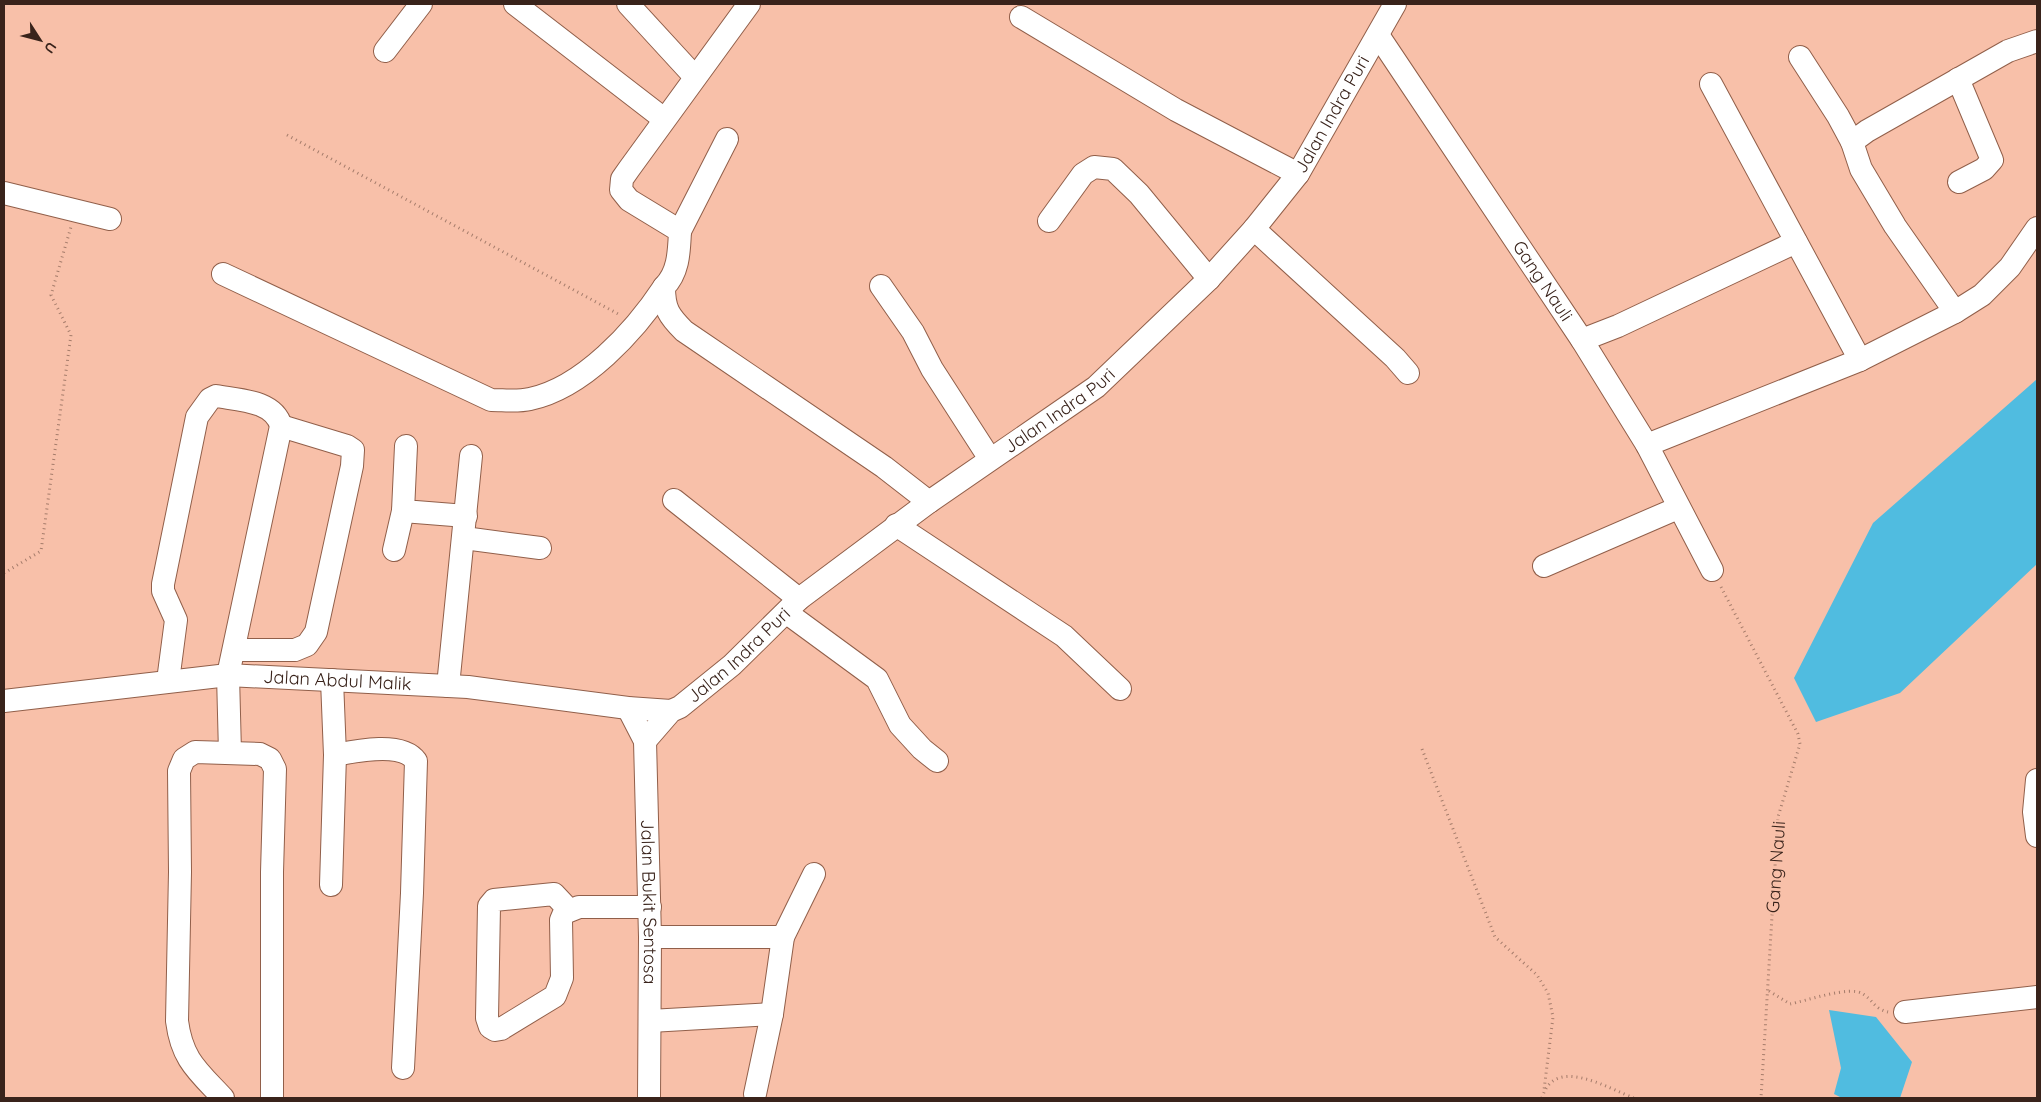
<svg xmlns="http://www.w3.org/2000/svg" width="2041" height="1102" viewBox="0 0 2041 1102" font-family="Quicksand,sans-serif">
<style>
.water{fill:#50bce0}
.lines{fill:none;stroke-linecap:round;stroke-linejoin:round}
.minor-casing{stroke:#915f4a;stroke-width:24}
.path{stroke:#a57c6b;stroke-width:3;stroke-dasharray:1 4;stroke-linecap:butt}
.minor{stroke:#fff;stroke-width:22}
.labels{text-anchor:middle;stroke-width:4.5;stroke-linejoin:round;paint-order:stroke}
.street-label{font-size:18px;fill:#39231b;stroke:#f8c0a9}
</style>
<rect width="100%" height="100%" fill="#f8c0a9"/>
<path class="water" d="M2037,379V564L1900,693L1816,722L1794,678L1873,523Z
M1829,1010L1876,1017L1912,1062L1900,1098H1842L1834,1094L1841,1068Z"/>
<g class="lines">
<g class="minor-casing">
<g id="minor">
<path d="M515,4L664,119"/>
<path d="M628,4L695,77"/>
<path d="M749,4L629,169L622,179L621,190L629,200L680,231C679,251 679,272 664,287C664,309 669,316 684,331L884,467L929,502"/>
<path d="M1021,17L1176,110L1298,174"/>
<path id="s1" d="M1378,35L1582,340L1647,445L1712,570"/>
<path d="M385,51L421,4"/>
<path d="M1800,57L1838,116L1852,142L1861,169L1895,226L1955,312"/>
<path d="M1958,79L1992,160L1984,169L1959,182"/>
<path d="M1711,84L1860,360"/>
<path d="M1852,142L1867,131L2008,51L2037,41"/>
<path d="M4,193L110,219"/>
<path d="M1049,221L1083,174L1094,167L1113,169L1139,194L1209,279"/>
<path d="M1254,229L1395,358L1408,373"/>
<path d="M680,231L727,139"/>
<path d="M223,274L491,400C504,400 517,402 530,399C583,388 635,331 664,287"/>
<path d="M881,286L913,332L932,369L990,459"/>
<path d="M1582,340L1618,326L1796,242"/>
<path d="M1647,445L1860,360L1955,312L1982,295L2010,267L2037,228"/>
<path d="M406,446L403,511L466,516"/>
<path d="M674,500L799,599"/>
<path d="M896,525L1064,636L1120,689"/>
<path d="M464,538L540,548"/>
<path d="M394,550L403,511"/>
<path d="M1544,566L1678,508"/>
<path d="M787,613L877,679L900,725L922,749L937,761"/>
<path d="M234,650H295L307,645L316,632L352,466L353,450L347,446L281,426"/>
<path d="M168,681L176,620L163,591V584L197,417L210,399L216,396C238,400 274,400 281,426L228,675L230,753"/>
<path d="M448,686L471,456"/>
<path id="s2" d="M4,701L228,675L468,687L628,708L671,711"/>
<path id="s3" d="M628,708L645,741L650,937L649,1098"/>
<path id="s4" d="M645,741L671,711L680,707L732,665L799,599L929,502L1096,387L1209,279L1254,229L1298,174L1395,4"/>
<path d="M335,755C355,751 402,741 416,761L412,893L403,1068"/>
<path d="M2037,780L2034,812L2037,836"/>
<path d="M331,885L335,755L332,680"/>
<path d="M569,910L554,894L494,900L489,906L487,1018L490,1027L495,1030L501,1029L555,996L562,978L561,920L564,913L579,907H650"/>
<path d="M650,937H783"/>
<path d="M1905,1012L2037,997"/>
<path d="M650,1021L772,1014"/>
<path d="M755,1094L772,1014L783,937L814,874"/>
<path d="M223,1098C198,1071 182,1060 177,1021L180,872L179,771L184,759L195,752L260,754L270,759L275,769L272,872V1098"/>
</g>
</g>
<path class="path" d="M287,135L620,315
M4,573L41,551L71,335L51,295L71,227
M1721,587L1798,734L1800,744L1778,817L1761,1098
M1422,749L1495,937L1537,975L1548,993L1553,1017L1544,1090
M1769,991L1790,1004C1806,1001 1851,985 1863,994C1874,1001 1873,1008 1888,1012
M1542,1098C1554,1055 1607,1088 1634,1098"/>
<use href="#minor" class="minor"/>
</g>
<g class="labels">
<g class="street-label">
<text dy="6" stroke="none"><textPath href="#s4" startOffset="938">Jalan Indra Puri</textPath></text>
<text dy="6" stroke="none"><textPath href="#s1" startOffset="296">Gang Nauli</textPath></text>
<text dy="6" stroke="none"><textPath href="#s4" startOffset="532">Jalan Indra Puri</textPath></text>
<text dy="6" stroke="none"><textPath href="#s4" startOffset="128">Jalan Indra Puri</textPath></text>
<text dy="6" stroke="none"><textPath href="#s2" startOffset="335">Jalan Abdul Malik</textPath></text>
<text transform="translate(1776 867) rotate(-86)" y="6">Gang Nauli</text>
<text dy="6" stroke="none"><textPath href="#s3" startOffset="198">Jalan Bukit Sentosa</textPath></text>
</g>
</g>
<rect width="2041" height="1102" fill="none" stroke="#39231b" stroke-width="10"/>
<g transform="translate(40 40) rotate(126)" stroke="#f8c0a9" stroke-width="4" paint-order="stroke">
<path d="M0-4L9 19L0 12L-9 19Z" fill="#39231b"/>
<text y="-8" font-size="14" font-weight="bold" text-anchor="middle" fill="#39231b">U</text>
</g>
</svg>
